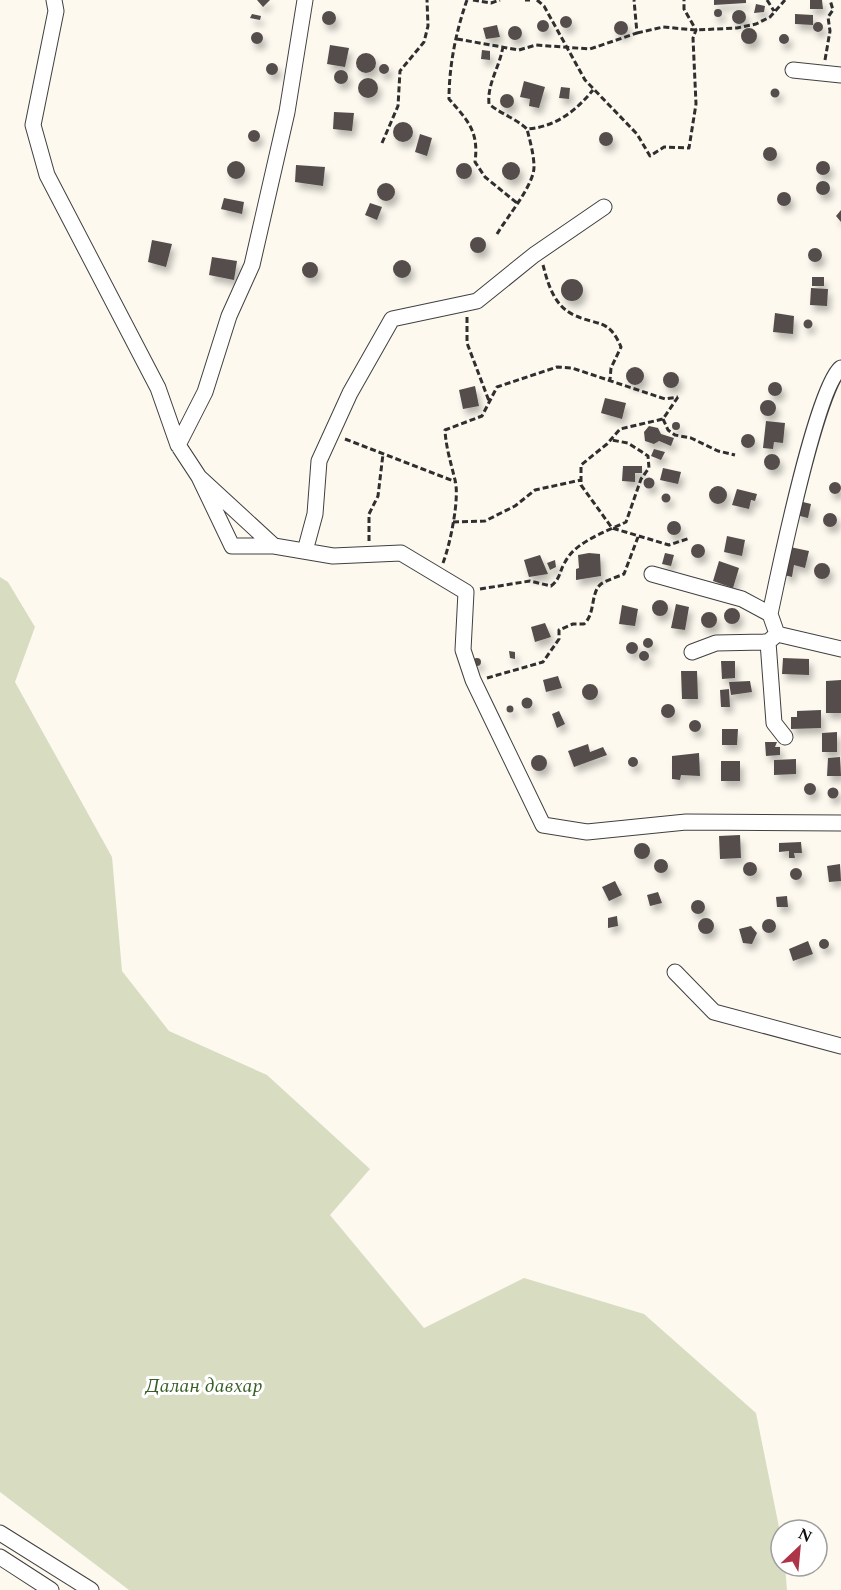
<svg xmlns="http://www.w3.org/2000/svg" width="841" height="1590" viewBox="0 0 841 1590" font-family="Spectral,serif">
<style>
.cemetery{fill:#d8ddc2}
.building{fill:#554e4b;filter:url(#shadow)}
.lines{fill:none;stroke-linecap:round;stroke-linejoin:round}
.minor-casing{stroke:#404040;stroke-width:17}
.path{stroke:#2f2f2f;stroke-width:3;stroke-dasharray:6 3;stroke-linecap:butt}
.minor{stroke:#fff;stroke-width:15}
.labels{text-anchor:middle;stroke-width:6;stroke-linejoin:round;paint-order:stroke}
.park-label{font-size:20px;font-style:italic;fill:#375e25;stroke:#fff}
</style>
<defs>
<filter id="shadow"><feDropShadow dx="3.5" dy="6" stdDeviation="3" flood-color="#0004"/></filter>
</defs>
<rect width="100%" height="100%" fill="#fdf9ef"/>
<path class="cemetery" d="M0,577L8,582L35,627L15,682L112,857L122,971L169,1031L267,1075L370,1169L330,1215L424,1328L524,1278L644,1314L756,1413L781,1537V1566H785L787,1590H129L0,1492Z"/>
<path class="building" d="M257,0H270L263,7Z
M714,0H746V3L714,5Z
M810,0H822L823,9H810Z
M756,4L765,6L764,12L754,13Z
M714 13a4 4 0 1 1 8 0a4 4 0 1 1-8 0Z
M732 17a7 7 0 1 1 14 0a7 7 0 1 1-14 0Z
M322 18a7 7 0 1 1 14 0a7 7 0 1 1-14 0Z
M252,14L261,16L260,20L250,18Z
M795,14L813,15V25L795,24Z
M560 22a6 6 0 1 1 12 0a6 6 0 1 1-12 0Z
M537 26a6 6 0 1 1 12 0a6 6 0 1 1-12 0Z
M614 28a7 7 0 1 1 14 0a7 7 0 1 1-14 0Z
M813 27a5 5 0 1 1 10 0a5 5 0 1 1-10 0Z
M497,25L500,37L486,39L483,28Z
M508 33a7 7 0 1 1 14 0a7 7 0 1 1-14 0Z
M741 36a8 8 0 1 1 16 0a8 8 0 1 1-16 0Z
M251 38a6 6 0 1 1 12 0a6 6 0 1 1-12 0Z
M779 39a5 5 0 1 1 10 0a5 5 0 1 1-10 0Z
M330,45L349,48L345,67L327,64Z
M482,50L490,51V60L481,59Z
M356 63a10 10 0 1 1 20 0a10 10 0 1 1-20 0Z
M266 69a6 6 0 1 1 12 0a6 6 0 1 1-12 0Z
M379 69a5 5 0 1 1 10 0a5 5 0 1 1-10 0Z
M334 77a7 7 0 1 1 14 0a7 7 0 1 1-14 0Z
M358 88a10 10 0 1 1 20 0a10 10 0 1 1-20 0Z
M524,81L545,87L539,108L529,106L530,99L520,97Z
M561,87L570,88L569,99L559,98Z
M770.5 93a4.5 4.5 0 1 1 9 0a4.5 4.5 0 1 1-9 0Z
M500 101a7 7 0 1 1 14 0a7 7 0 1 1-14 0Z
M334,112L354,113L352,131L333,129Z
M393 132a10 10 0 1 1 20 0a10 10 0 1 1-20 0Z
M248 136a6 6 0 1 1 12 0a6 6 0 1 1-12 0Z
M599 139a7 7 0 1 1 14 0a7 7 0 1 1-14 0Z
M420,134L432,138L427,156L415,152Z
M763 154a7 7 0 1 1 14 0a7 7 0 1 1-14 0Z
M227 170a9 9 0 1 1 18 0a9 9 0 1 1-18 0Z
M816 168a7 7 0 1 1 14 0a7 7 0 1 1-14 0Z
M502 171a9 9 0 1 1 18 0a9 9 0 1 1-18 0Z
M456 171a8 8 0 1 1 16 0a8 8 0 1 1-16 0Z
M296,165L325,167L323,186L295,182Z
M816 188a7 7 0 1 1 14 0a7 7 0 1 1-14 0Z
M377 192a9 9 0 1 1 18 0a9 9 0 1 1-18 0Z
M777 199a7 7 0 1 1 14 0a7 7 0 1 1-14 0Z
M224,198L244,202L242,214L221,209Z
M370,203L382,207L377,220L365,215Z
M841,210V222L836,216Z
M470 245a8 8 0 1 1 16 0a8 8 0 1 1-16 0Z
M152,240L172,244L166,267L148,262Z
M808 255a7 7 0 1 1 14 0a7 7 0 1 1-14 0Z
M212,257L237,261L234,280L209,275Z
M393 269a9 9 0 1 1 18 0a9 9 0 1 1-18 0Z
M302 270a8 8 0 1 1 16 0a8 8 0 1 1-16 0Z
M812,277H824V286H812Z
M561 290a11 11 0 1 1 22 0a11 11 0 1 1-22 0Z
M811,288L828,289L827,306L810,305Z
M775,313L794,316L793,334L773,332Z
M803.5 324a4.5 4.5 0 1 1 9 0a4.5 4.5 0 1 1-9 0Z
M626 376a9 9 0 1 1 18 0a9 9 0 1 1-18 0Z
M663 380a8 8 0 1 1 16 0a8 8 0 1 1-16 0Z
M768 389a7 7 0 1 1 14 0a7 7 0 1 1-14 0Z
M475,386L479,406L463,409L459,390Z
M605,398L626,403L622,419L601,413Z
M760 408a8 8 0 1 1 16 0a8 8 0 1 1-16 0Z
M766,421L785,423L783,443L774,442L773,449L763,448Z
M672 426a4 4 0 1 1 8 0a4 4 0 1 1-8 0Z
M649,426L658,428L661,434L674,438L671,446L659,441L654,444L645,441L644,432Z
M741 441a7 7 0 1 1 14 0a7 7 0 1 1-14 0Z
M654,449L665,452L661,460L651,456Z
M764 462a8 8 0 1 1 16 0a8 8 0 1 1-16 0Z
M623,466H642V473H635V482L622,481Z
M663,468L681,472L678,484L660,480Z
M643.5 483a5.5 5.5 0 1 1 11 0a5.5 5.5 0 1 1-11 0Z
M829 488a6 6 0 1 1 12 0a6 6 0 1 1-12 0Z
M709 495a9 9 0 1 1 18 0a9 9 0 1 1-18 0Z
M737,489L757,494L755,501L751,500L749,509L732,505Z
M661.5 498a4.5 4.5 0 1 1 9 0a4.5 4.5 0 1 1-9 0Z
M799,501L811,504L808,518L796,515Z
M823 520a7 7 0 1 1 14 0a7 7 0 1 1-14 0Z
M667 528a7 7 0 1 1 14 0a7 7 0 1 1-14 0Z
M727,536L745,540L742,556L724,552Z
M691 551a7 7 0 1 1 14 0a7 7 0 1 1-14 0Z
M790,547L809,551L805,568L794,565L792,577L784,575Z
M589,553L600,554L601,576L576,580V569L579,568L578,555Z
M665,553L674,555L671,566L662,564Z
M540,555L548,574L529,577L524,560Z
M555,560L556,567L550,570L547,563Z
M719,561L739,568L733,588L713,581Z
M814 571a8 8 0 1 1 16 0a8 8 0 1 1-16 0Z
M652 608a8 8 0 1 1 16 0a8 8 0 1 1-16 0Z
M676,604L689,607L685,630L671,628Z
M622,605L638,609L635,626L619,624Z
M724 616a8 8 0 1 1 16 0a8 8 0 1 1-16 0Z
M701 620a8 8 0 1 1 16 0a8 8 0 1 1-16 0Z
M545,623L551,637L535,642L531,627Z
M643 643a5 5 0 1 1 10 0a5 5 0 1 1-10 0Z
M626 648a6 6 0 1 1 12 0a6 6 0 1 1-12 0Z
M639 656a5 5 0 1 1 10 0a5 5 0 1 1-10 0Z
M509,651L515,652V659L510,658Z
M473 662a4 4 0 1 1 8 0a4 4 0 1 1-8 0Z
M783,658L809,659V675L782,674Z
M721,661H735V678L722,679Z
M681,671H697L698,699H682Z
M558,676L562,688L546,692L543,680Z
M841,680V713H826V681Z
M750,681L752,692L731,695L729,682Z
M582 692a8 8 0 1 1 16 0a8 8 0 1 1-16 0Z
M729,689L730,707H721L720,690Z
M521.5 703a5.5 5.5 0 1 1 11 0a5.5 5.5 0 1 1-11 0Z
M661 711a7 7 0 1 1 14 0a7 7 0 1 1-14 0Z
M506.5 709a3.5 3.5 0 1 1 7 0a3.5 3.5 0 1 1-7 0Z
M821,710V728L791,729V717H797V711Z
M559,711L565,724L557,728L552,714Z
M689 726a6 6 0 1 1 12 0a6 6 0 1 1-12 0Z
M722,729H738L737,745H722Z
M837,732V752H822V733Z
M765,742H777L775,747H780V755L766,756Z
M588,744L590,752L603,747L607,755L574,767L568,751Z
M699,753L700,776L681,775L680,780L672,779V756Z
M531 763a8 8 0 1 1 16 0a8 8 0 1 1-16 0Z
M628 762a5 5 0 1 1 10 0a5 5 0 1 1-10 0Z
M840,757L841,776H827L828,758Z
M796,759V774L774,775V760Z
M721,761H740V781H721Z
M804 789a6 6 0 1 1 12 0a6 6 0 1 1-12 0Z
M827.5 793a5.5 5.5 0 1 1 11 0a5.5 5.5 0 1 1-11 0Z
M740,835L741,858L720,859L719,836Z
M801,842L802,853H794L795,858H789V851L779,852V843Z
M634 851a8 8 0 1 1 16 0a8 8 0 1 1-16 0Z
M654 866a7 7 0 1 1 14 0a7 7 0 1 1-14 0Z
M743 869a7 7 0 1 1 14 0a7 7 0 1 1-14 0Z
M840,864L841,881L829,882L827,866Z
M790 874a6 6 0 1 1 12 0a6 6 0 1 1-12 0Z
M615,881L622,895L609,901L602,887Z
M658,892L662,903L650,906L647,895Z
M787,896L788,907H777L776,897Z
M691 907a7 7 0 1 1 14 0a7 7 0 1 1-14 0Z
M617,916L618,926L608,928V918Z
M698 926a8 8 0 1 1 16 0a8 8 0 1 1-16 0Z
M762 926a7 7 0 1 1 14 0a7 7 0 1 1-14 0Z
M751,926L757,933L752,944L743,943L739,929Z
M819 944a5 5 0 1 1 10 0a5 5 0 1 1-10 0Z
M808,941L813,954L793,961L789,949Z"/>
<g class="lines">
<g class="minor-casing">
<path id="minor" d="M54,0L56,11L33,125L47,175L158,388L178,445L199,477
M793,70L841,75
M178,445L205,392L229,316L252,265L287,112L305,0
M274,546H232L199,477L274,546L333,556L401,553L466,592L463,650L473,680L543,825L587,832L686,822L841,823
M305,551L315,514L319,461L350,393L392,319L477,301L534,255L604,207
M652,574L742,599L770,614L777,634L841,649
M770,614C778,576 817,385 841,368
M768,642L774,723L785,737
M692,652L716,643L768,642L775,636
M675,972L714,1012L841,1046
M0,1533L91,1590
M0,1557L51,1590"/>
</g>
<path class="path" d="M467,0C456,31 449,66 449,99C468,121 479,131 475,162L485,177L517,203
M473,0L491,3L500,0
M525,0H530
M537,0L544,6L585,80L637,134L650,156L664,147L689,148L696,104L693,38L696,30L684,9V0
M767,0L774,11
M637,33L663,27L696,30L737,28L756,24L770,17L785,0
M457,39L519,50L536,45L590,49L637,33L634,0
M503,46C500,67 487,83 489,104C501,114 515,118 527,129C555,127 575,112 593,90
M825,60L830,31L828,17L833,10L830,0
M382,143L398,106L400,71L424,42L428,26L427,0
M497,234C507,217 534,185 534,167C534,155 530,141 527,129
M543,265C548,284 554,306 574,315C597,326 609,318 621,347L611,368L610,380
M467,317V343L489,401
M678,397L663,419L620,429L607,444L581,465V485L612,528L669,545L690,538
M663,419L668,430L675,435L691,438L718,451L735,455
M345,439L456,482
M453,522L485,521L515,506L535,490L581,480
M369,541V514L378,496L383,454
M443,563C450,545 460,498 455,480C451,463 446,448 445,430L482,416L497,387L557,367L572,368L665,399L678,397
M480,589L530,581L551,586C561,578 559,572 565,562C576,541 606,532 626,522L641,479L649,468L648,456L628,443L611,440
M487,678L543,662L559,639V630L573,624H584C596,613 590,593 601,584C607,580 617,577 624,574L638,537"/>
<use href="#minor" class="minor"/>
</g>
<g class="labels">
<g class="park-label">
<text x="204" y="1392">Далан давхар</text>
</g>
</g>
<g transform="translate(799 1548) rotate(26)"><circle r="28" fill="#ffffff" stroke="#9e9e9e" stroke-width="1.5"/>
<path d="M0-4.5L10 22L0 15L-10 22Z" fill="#ae3448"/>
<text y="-9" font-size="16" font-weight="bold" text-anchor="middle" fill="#0d0d0d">N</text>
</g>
</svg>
